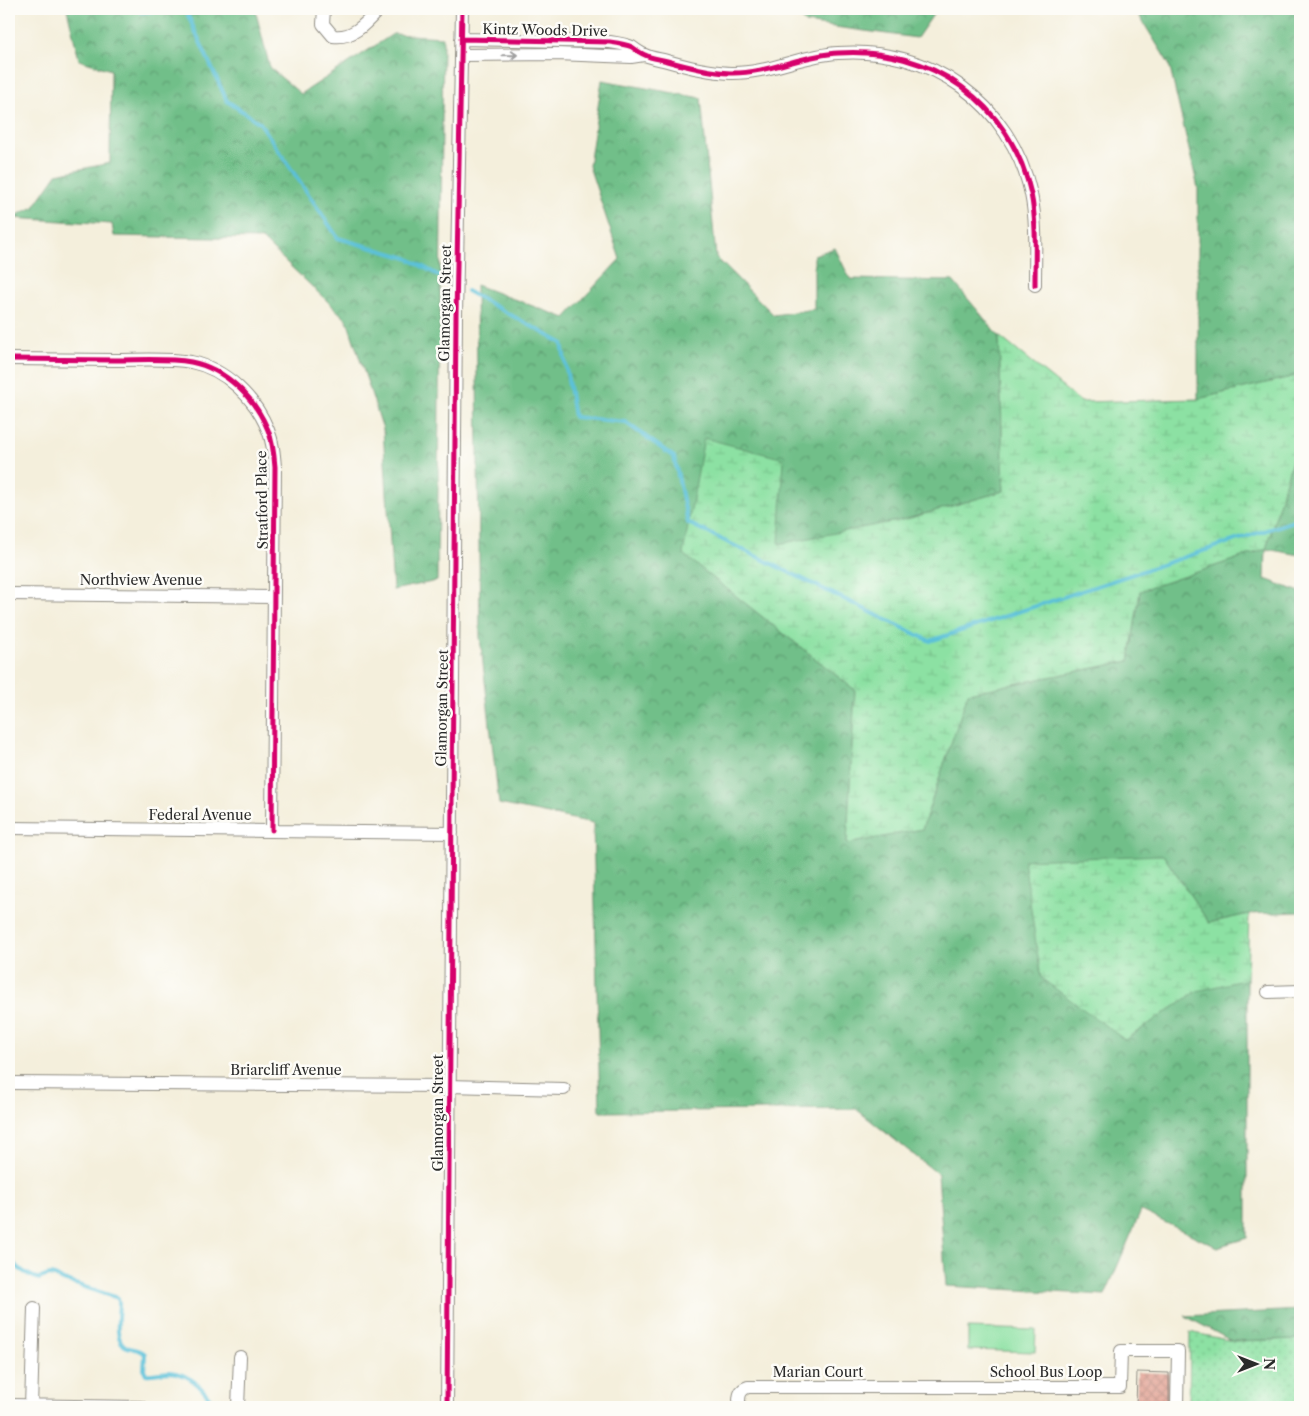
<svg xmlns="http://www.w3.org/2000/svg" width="1309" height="1416" viewBox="0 0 1309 1416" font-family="'Libre Caslon Text',serif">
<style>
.grass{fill:url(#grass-dots);stroke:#5c8667}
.forest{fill:url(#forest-crowns);stroke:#4e755a}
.wetland{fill:url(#wetland-marsh);stroke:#5c8667}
.green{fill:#8ce1a3;stroke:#5c8667}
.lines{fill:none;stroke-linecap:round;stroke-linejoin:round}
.stream{stroke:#5bc1d9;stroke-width:4}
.building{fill:url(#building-cross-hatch)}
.minor-casing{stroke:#908d84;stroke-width:14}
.minor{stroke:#fff;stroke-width:12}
.cycleway-casing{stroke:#fdfcf7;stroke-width:8}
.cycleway{stroke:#d6006c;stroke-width:5}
.oneway{stroke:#a0a0a0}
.labels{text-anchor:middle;stroke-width:5;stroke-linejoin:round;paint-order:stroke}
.street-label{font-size:14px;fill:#2b2b2b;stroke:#fdfcf7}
</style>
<defs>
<pattern id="grass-dots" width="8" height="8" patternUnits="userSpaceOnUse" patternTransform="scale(1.25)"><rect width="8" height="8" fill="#8ce1a3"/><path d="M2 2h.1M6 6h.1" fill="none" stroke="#79c18c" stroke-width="1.8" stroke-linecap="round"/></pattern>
<pattern id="forest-crowns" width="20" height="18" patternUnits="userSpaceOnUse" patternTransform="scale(1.25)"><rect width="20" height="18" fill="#71bf89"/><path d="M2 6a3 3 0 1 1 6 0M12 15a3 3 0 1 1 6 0" fill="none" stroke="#5d9b70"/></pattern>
<pattern id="wetland-marsh" width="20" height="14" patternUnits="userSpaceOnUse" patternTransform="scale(1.25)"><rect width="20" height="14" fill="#8ce1a3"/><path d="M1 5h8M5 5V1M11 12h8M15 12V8" fill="none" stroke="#79c18c"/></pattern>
<pattern id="building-cross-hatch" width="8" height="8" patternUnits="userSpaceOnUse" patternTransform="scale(1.25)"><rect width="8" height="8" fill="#df9687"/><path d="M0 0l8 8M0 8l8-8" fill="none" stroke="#b57b6f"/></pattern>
</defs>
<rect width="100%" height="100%" fill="#fdfcf7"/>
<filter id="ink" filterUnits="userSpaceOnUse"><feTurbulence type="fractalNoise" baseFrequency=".02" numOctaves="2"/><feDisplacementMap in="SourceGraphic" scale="10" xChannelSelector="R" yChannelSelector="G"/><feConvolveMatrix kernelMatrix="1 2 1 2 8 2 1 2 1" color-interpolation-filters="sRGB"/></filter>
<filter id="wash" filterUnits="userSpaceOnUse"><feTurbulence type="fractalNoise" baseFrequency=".0096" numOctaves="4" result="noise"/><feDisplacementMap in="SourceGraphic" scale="20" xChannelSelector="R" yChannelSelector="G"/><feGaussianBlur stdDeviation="1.12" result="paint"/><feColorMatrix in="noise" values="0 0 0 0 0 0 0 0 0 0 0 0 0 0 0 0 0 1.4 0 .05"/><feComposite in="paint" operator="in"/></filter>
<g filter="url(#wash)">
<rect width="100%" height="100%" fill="#f4efdc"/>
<path class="grass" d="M1190,1332L1232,1341L1300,1339V1407H1189Z"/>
<path class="forest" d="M67,9H255L270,68L301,94L393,34L443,37L437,581L393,590L383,429L347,320L262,239L114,236L112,224L11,218L34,207L57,174L110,163L111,70L79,60Z
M791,9H937L917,38L805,23Z
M1135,9H1300V375L1198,399V188L1169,64Z
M602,80L701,98L716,257L774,315L814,309V255L835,248L850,279L953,281L999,336L1004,491L907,519L779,545L683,554L855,690L847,844L922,829L968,693L1129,661L1140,591L1266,549L1300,433V555L1266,549L1265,579L1300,592V912L1249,914L1209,923L1163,855L1125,1040L1197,990L1247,979V1238L1217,1247L1141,1211L1105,1295L946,1286L938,1174L856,1109L600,1112L593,823L499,804L480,637L476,285L565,318L620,259L589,166Z
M1300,1310V1339L1232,1341L1185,1316Z"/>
<path class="wetland" d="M999,336L1081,402L1198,399L1300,375V433L1266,549L1140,591L1129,661L968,693L922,829L847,844L855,690L683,554L704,438L784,459L779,544L907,519L1004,491Z
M1163,855L1209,923L1249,914L1247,979L1197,991L1125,1040L1041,978L1024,860Z"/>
<path class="green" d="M968,1328L1036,1330L1035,1352L968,1350Z"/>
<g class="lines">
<path class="stream" d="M140,9L141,12L180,9
M185,9L227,101L260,123L338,238L407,258L445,279
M467,291L562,343L574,417L625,422L674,457L688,523L930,641L1300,519
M9,1253C10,1266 28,1275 39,1279C47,1275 52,1273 60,1279L118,1298L119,1302C119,1315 113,1341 127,1347C134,1350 140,1348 145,1354L144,1370L146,1374C155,1375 162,1372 170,1372C191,1374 201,1387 212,1401L227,1404"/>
</g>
<g id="blocks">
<path class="building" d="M1137,1372L1169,1373V1407H1136Z"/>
</g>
</g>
<g filter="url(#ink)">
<use href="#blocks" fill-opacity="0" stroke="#908d84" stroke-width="1"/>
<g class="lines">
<g class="minor-casing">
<path id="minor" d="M324,9L323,24L333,36C353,39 366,23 379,9
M461,39L610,42C617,43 625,44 632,47C636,50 640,53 645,55C651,58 660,59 667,61C688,67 708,72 730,73C768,74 801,55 838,53C930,46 1011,103 1031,194C1037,223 1035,255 1035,285
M461,55L557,54L631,57L644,55
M9,359C44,359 80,360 115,360C140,360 167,358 191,362C226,369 255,398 268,430C273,442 274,454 275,467L272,830
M9,594L274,597
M9,828L452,833
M1268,992L1300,991
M9,1083L449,1086L564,1089
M9,1405L141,1407
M31,1407L34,1308
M238,1407L240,1357
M447,1407L456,316L462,9
M739,1407C739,1398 738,1390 748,1387H1120L1121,1351H1178L1177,1407"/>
</g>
<use href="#minor" class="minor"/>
<g class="cycleway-casing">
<path id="cycleway" d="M461,39L610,42C617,43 625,44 632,47C636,50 640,53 645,55C651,58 660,59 667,61C688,67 708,72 730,73C768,74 801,55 838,53C930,46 1011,103 1031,194C1037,223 1035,255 1035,285
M9,359C44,359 80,360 115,360C140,360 167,358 191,362C226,369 255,398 268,430C273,442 274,454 275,467L272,830
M447,1407L456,316L462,9"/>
</g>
<use href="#cycleway" class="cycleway"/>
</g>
<defs><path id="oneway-shaft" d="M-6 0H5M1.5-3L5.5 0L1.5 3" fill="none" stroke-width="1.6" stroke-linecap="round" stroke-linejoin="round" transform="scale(1.25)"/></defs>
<use class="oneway" href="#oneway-shaft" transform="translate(510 55) rotate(-1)"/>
</g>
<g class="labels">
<g class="street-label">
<text transform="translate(545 30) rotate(1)" y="5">Kintz Woods Drive</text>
<text transform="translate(445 303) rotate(-89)" y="5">Glamorgan Street</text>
<text transform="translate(262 500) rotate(-91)" y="5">Stratford Place</text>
<text x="141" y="585">Northview Avenue</text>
<text transform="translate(442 708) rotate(-89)" y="5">Glamorgan Street</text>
<text x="200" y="820">Federal Avenue</text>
<text x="286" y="1075">Briarcliff Avenue</text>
<text transform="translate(438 1113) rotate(-90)" y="5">Glamorgan Street</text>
<text x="818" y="1377">Marian Court</text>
<text x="1046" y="1377">School Bus Loop</text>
</g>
</g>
<rect width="1309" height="1416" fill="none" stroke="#fdfcf7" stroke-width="30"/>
<g transform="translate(1256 1364) rotate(90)" stroke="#fdfcf7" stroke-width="4" paint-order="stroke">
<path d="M0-4L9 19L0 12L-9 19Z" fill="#2b2b2b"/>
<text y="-8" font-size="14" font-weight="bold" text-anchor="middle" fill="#2b2b2b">N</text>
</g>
</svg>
